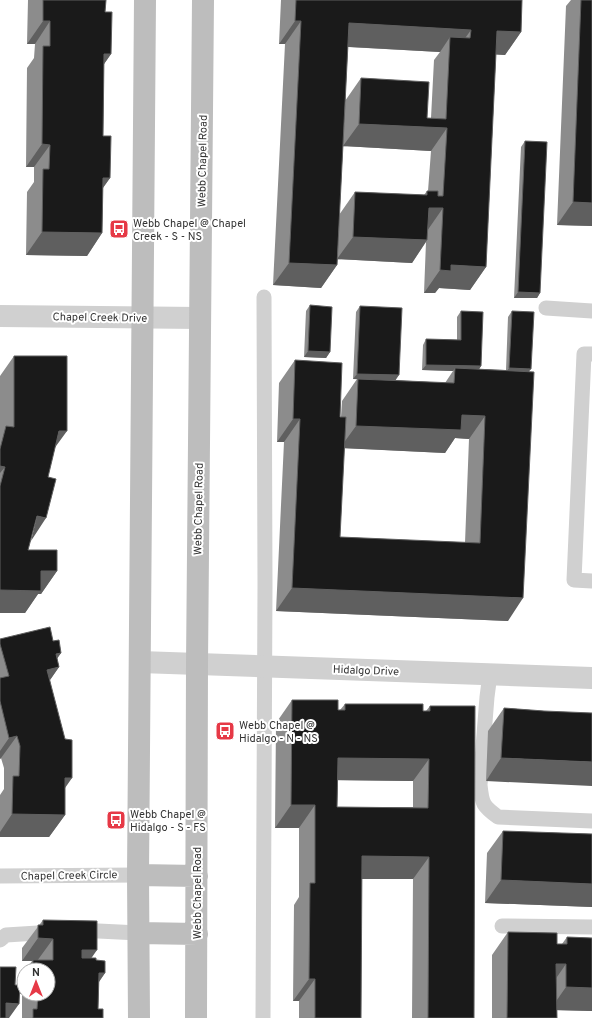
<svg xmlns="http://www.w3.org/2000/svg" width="592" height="1018" viewBox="0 0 592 1018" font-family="Overpass,sans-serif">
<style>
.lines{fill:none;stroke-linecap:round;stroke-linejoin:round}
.lane{stroke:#d0d0d0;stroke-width:15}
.street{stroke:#d0d0d0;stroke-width:22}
.secondary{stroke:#bdbdbd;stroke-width:22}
.wall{fill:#8c8c8c;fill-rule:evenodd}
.shaded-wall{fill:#5f5f5f}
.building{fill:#1a1a1a;stroke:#5f5f5f;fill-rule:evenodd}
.labels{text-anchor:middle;stroke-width:4;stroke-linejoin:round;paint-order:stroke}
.street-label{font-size:11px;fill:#333;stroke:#fff}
.poi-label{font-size:11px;fill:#333;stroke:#fff;text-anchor:start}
</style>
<rect width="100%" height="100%" fill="#fff"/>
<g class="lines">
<path class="lane" d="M546,308L592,311
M592,354H584L574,580L592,581
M490,674L487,697L480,785C482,804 483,806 498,817L592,821
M0,876L138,875
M502,926L592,927
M78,930L139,933
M0,940L6,935L54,932
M263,1018L265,585L264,297"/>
<path class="street" d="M0,316L200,318
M140,662L592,678"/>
<path class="secondary" d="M138,875L197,876
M139,933L197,934
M139,1018L138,875L145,0
M196,1018L197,664L203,0"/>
</g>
<path class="wall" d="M28,0H106L105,12L111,54L104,64L103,136L110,178L103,188L102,233L87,256L26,255L27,192L34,182V167H26L27,68L34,58L35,44H27Z
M281,0H522L521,32L505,55L496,54L486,267L470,290L439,288L435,293H424L426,242L412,263L337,259L339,215L355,192L424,195L427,191H428L431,151L343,146L345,101L361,78L427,118H431L434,60L440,52L348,47L337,265L321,288L273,285L285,44H279Z
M571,0H592V226L557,225L566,6Z
M525,141L540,293L537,298H514L521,147Z
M310,305L330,352L326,358L304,357L306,311Z
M360,306L396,380L445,383L453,371L422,370L423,345L426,339L457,340V317L461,311L481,366L479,369L506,370L508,317L512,311L529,371L508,621L276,611L284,442H277L279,383L295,360L340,417H341L342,401L357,379H353L356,312ZM455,438L469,439L465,543L340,537L344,448L445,453Z
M14,356L55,448L28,550L57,571L41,594H38L25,613H0V376Z
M53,641L61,653L57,658L59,667L50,680L65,788V815L49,837H0V795L4,789V768L1,758L0,759V644Z
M292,700L338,710H340L345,704L423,711H426L430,706L474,1018H412L413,879H361V1018H299V1001H293L294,905L299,897V828H275L276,723ZM338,780L413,781V807H337Z
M504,708L544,711L486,781L488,731Z
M503,831L592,834V907L485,903L487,853Z
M43,920L91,958L96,960L105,973L99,982L98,1009L103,1018H22V994H20L15,985H17V983L24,972V994H48V970H26L32,961H22V948Z
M508,932L557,944H562L567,937L592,938V1011L557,1010V1018H492V955Z"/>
<path class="shaded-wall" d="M43,21H50L35,44H27Z
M295,21H301L285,44H279Z
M349,23L471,30L455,52L450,37L440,52L333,46Z
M497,31L521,32L505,55L482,54Z
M104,54H111L95,77Z
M359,124L447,128L431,151L343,146Z
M42,144L50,145L34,167H26Z
M103,178H110L94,200Z
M573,202L592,203V226L557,225Z
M429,208H443L427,231Z
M42,232L102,233L87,256L26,255Z
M353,237L427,240L412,263L337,259Z
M289,263L337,265L321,288L273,285Z
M451,265L486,267L470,290L439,288L435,293H424L440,270Z
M518,292L540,293L537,298H514Z
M308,351L330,352L326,358L304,357Z
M426,365L481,366L478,371L455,368L453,371L422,370Z
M509,368L531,369L527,374H505Z
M357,374L399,375L395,381L353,379Z
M462,415L485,416L469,439L455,438L445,453L340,448L356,426Z
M293,419H300L284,442H277Z
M59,431H67L51,453Z
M0,466L5,467L0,473Z
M37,516L46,518L31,541Z
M41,571H57L41,594H38L25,613H0V590Z
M292,588L523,598L508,621L276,611Z
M61,653L50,669L59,667L43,690L31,692L56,654Z
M17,736L1,758L0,759V751L9,738Z
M338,758L429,759L413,781L322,780Z
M501,758L592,762V786L486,781Z
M65,778H72L56,801Z
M291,805H315L299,828H275Z
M12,814L65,815L49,837H0V832Z
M362,856L429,857L413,879H346Z
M501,880L592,884V907L485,903Z
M38,938L53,939L37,961L33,960L32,961H22Z
M82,950H97L81,973Z
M556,964H566L550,987Z
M99,973H105L89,996Z
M309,979H315L299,1001H293Z
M24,984V992L22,994H17Z
M566,987L592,988V1011L550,1010Z
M6,1003L19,1004L9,1018H0Z"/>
<path class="building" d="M43,0H106L105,12H112L111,54H104L103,136H111L110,178H103L102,233L42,232L43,169H49L50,145L42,144L43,46H50V21H43Z
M296,0H522L521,32L497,31L486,267L451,265V271L440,270L443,208H429L427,240L353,237L355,192L427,195V191H438V196H443L447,128L359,124L361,78L429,82L427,118L446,119L450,37L470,38L471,30L349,23L337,265L289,263L301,21H295Z
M581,0H592V203L573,202Z
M525,141L547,142L540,293L518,292Z
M310,305L332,307L330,352L308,351Z
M360,306L402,308L399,375L357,374Z
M461,311L483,312L481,366L426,365V339L461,340Z
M512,311L534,312L531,369L509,368Z
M14,356H67V431H59L48,477L56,479L46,518L37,516L28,550H57V571H41V591L0,590V486L5,467L0,466V449L6,426L14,427Z
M295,360L342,363L340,417H346L340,537L480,543L485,416L462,415L461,430L356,426L358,379L454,383L455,368L534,372L523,598L292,588L300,419H293Z
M50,627L53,641L59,640L61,653L56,654L59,667L47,670L65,739L72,740V778H65V815L12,814L13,776H19L20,746L17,736L9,738L0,701V678L9,676L0,644V639Z
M292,700H338V710H345V704H423V711H430V706H475L474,1018H428L429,857L362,856L361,1018H315V979H309L310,883H315V805H291ZM338,758L429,759L428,808L337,807Z
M504,708L544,711L592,713V762L501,758Z
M503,831L592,834V884L501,880Z
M43,920L97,921V950H82V958H96V960L105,961V973H99L98,1009H103V1018H33V1009H37L38,994H48V970H33V960H53V939L38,938V925H43Z
M508,932L557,933V944H567V937L592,938V988L566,987V964H556L557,1018H507Z
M0,967H16L15,985H20L19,1004L6,1003V1018H0Z"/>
<defs>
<g id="bus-square" transform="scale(1)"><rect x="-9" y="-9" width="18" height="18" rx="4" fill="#e63946" stroke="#fff"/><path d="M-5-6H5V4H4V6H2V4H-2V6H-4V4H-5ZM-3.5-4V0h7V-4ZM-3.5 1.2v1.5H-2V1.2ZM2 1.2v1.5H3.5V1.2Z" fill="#fff"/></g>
</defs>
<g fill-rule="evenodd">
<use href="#bus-square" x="119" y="229"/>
<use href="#bus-square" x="225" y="731"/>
<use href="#bus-square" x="116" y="820"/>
</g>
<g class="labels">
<g class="street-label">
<text transform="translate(202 161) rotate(-89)" y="4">Webb Chapel Road</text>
<text transform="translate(100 317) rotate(1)" y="4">Chapel Creek Drive</text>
<text transform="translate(198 509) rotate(-89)" y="4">Webb Chapel Road</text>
<text transform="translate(366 670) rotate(2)" y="4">Hidalgo Drive</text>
<text transform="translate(69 875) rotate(-1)" y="4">Chapel Creek Circle</text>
<text transform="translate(197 893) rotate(-90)" y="4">Webb Chapel Road</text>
</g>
<g class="poi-label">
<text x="133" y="227">Webb Chapel @ Chapel<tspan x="133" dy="13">Creek - S - NS</tspan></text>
<text x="239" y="729">Webb Chapel @<tspan x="239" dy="13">Hidalgo - N - NS</tspan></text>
<text x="130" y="818">Webb Chapel @<tspan x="130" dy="13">Hidalgo - S - FS</tspan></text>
</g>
</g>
<g transform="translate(36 982)"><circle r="19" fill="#ffffff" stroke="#adadad"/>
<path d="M0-3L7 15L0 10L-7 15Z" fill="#e63946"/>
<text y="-6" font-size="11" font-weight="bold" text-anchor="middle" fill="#333333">N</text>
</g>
</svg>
